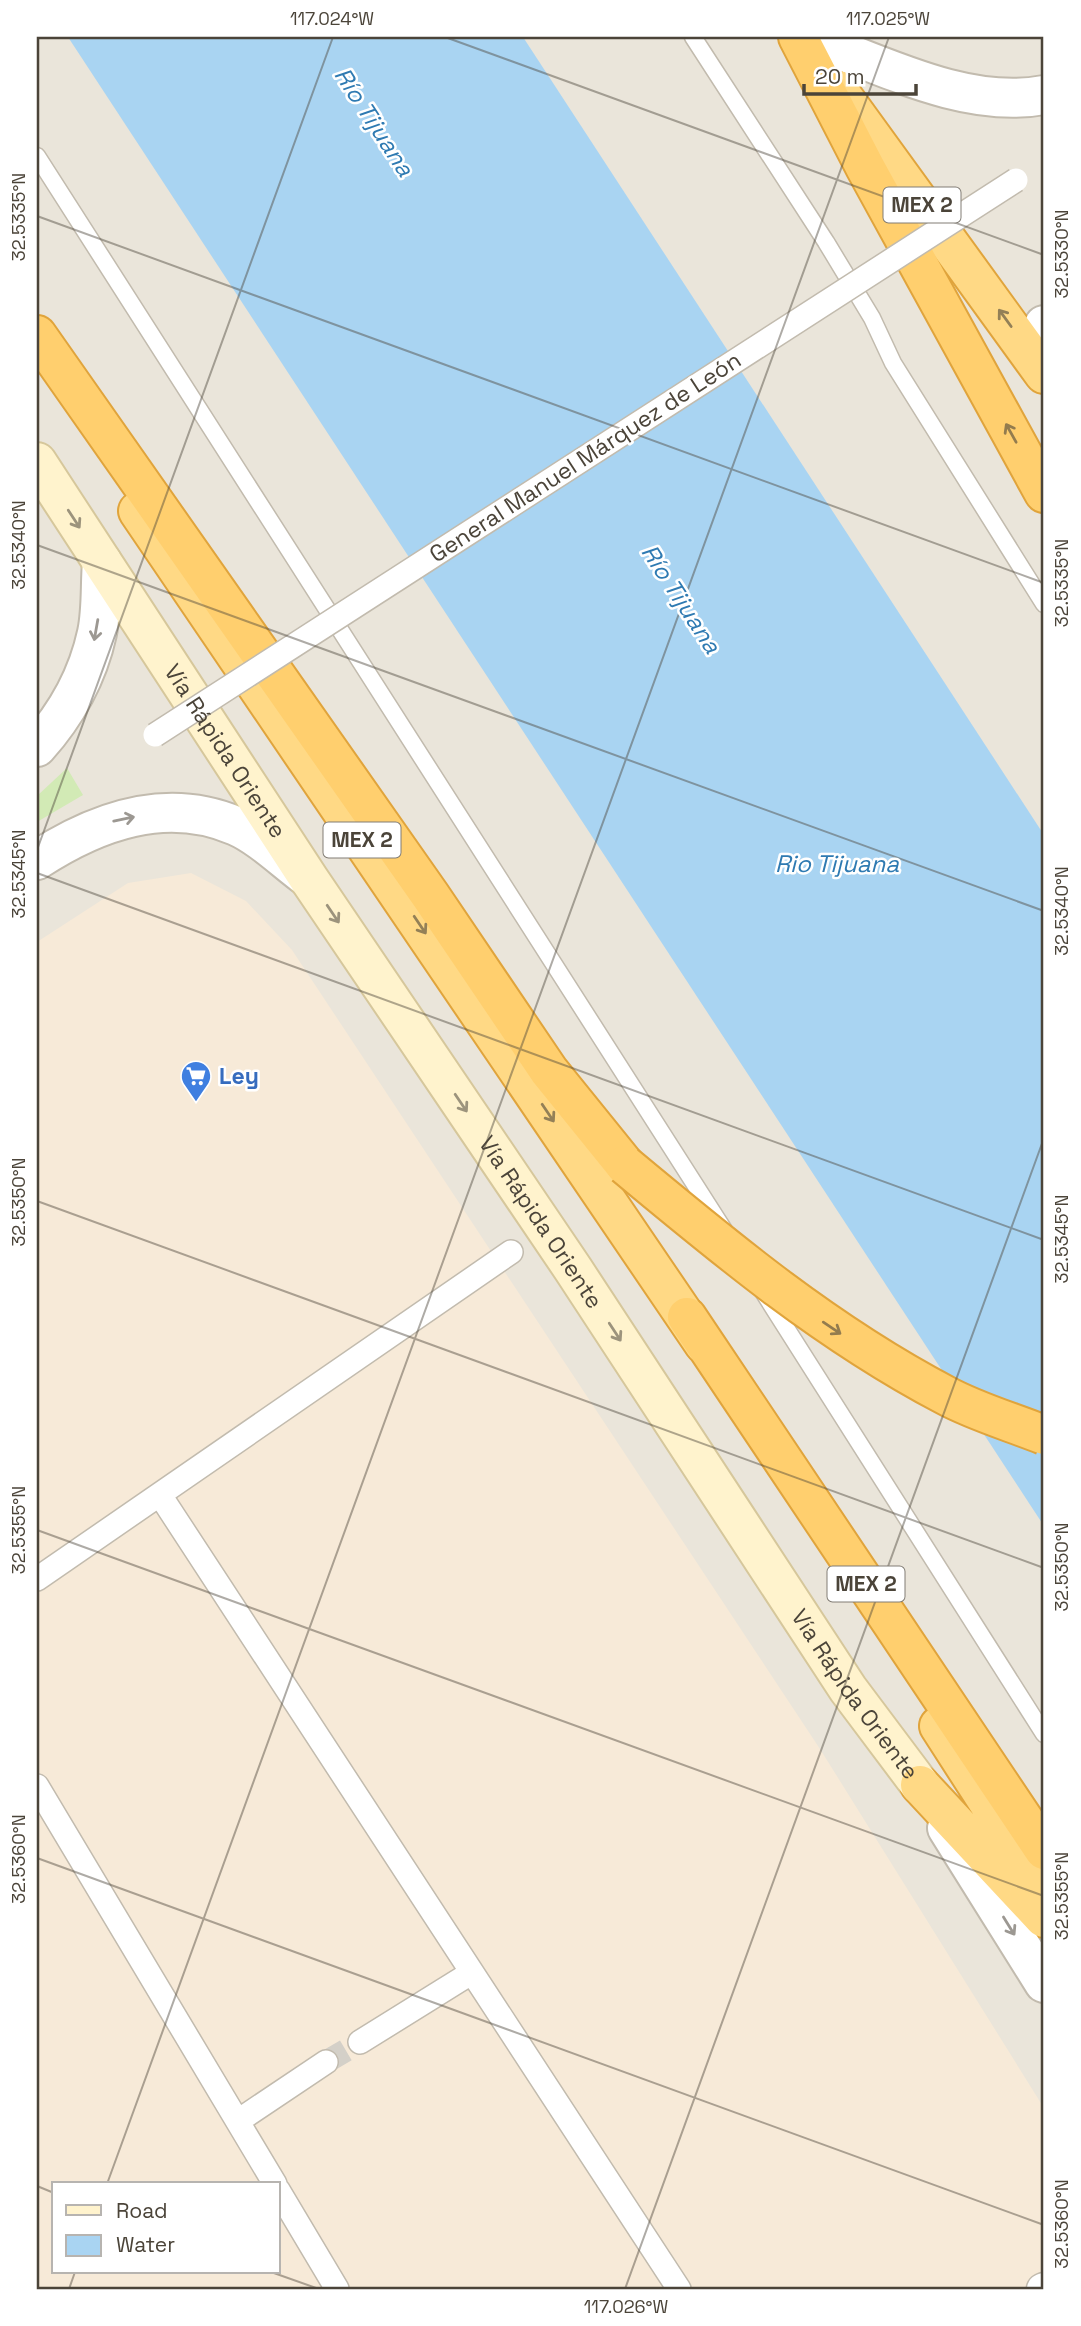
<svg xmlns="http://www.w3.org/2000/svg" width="1081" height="2326" viewBox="0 0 1081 2326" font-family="'Space Grotesk',sans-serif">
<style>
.residential{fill:#eae5da;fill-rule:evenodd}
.commercial{fill:#f7ead8;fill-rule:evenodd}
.green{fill:#d2eab5}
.water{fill:#a9d4f2}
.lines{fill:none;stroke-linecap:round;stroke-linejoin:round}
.pedestrian-tunnel{stroke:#d4d0c8;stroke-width:23;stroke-dasharray:23 11;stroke-linecap:butt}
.service-casing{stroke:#c2bbae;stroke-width:19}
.pedestrian-casing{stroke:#c2bbae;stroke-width:26}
.minor-casing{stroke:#c2bbae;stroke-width:33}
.tertiary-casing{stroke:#c2bbae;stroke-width:42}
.secondary-casing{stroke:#d6c79b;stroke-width:42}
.trunk-casing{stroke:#e0a43c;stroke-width:42}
.motorway-casing{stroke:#e0a43c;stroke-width:42}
.service{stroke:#fff;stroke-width:16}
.pedestrian{stroke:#fff;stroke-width:23}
.minor{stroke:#fff;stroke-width:30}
.tertiary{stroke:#fff;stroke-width:38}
.secondary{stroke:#fff3cd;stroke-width:38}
.trunk{stroke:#ffd985;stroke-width:38}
.motorway{stroke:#ffcf6e;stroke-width:38}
.pedestrian-bridge-casing{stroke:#c2bbae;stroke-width:26;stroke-linecap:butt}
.motorway-bridge-casing{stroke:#e0a43c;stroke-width:42;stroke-linecap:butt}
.pedestrian-bridge{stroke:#fff;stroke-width:23}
.motorway-bridge{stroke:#ffcf6e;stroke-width:38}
.oneway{stroke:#938057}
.oneway2{stroke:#937c4e}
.oneway3{stroke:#9c937c}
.oneway4{stroke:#9c9892}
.ticks{fill:none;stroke:#4b4439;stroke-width:2;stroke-opacity:0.45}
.labels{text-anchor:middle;stroke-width:5;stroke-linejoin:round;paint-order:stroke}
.shield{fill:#fff;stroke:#817c74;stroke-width:2}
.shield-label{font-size:21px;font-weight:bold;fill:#4b4439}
.street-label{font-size:23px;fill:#4b4439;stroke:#fff}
.shop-label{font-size:23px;font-weight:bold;fill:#366cbe;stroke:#fff;text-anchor:start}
.water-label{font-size:24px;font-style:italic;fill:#2e7ab2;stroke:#fff}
.neatline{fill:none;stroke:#4b4439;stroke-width:2.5}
.ticks-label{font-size:18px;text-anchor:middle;fill:#4b4439}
</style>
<rect width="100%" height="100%" fill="#f6f3ec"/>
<path class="residential" d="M37,37H1044V2289H37ZM54,2184H278V2272H54Z"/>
<path class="commercial" d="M191,873L246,901L292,950L820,1749L1044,2108V2289H37V942L128,883ZM54,2184H278V2272H54Z"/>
<path class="green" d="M67,768L83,795L37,822V796Z"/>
<path class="water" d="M68,37H523L1044,835V1526Z"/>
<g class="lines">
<path class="pedestrian-tunnel" d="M326,2062L360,2042"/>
<g class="service-casing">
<path id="service" d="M693,37L826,242L872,318L893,363L1044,604
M37,156L724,1230
M762,1290L1044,1734"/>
</g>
<g class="pedestrian-casing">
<path id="pedestrian" d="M160,1495L679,2289
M37,1579L511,1252
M37,1786L275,2184
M360,2042L471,1973
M238,2121L326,2062
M278,2190L337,2289"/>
</g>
<g class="minor-casing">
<path id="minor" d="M1042,2289L1044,2288"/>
</g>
<g class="tertiary-casing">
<path id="tertiary" d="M806,37C878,63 966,110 1044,95
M1032,355L1044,325
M37,747C66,715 88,675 97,633C102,610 100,585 102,562
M37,860C97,821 166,796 236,826C261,837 285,861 307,877
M947,1828L1044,1983"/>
</g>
<g class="secondary-casing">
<g id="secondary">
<path id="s1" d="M37,462L309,879L573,1269L848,1689L920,1785"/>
</g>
</g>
<g class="trunk-casing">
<path id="trunk" d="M838,90L1044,374
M138,511L704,1344
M939,1726L1044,1889
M920,1785L1044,1918"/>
</g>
<g class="motorway-casing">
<path id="motorway" d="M798,37L865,167L1044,493
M37,335L430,895L549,1071L625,1165
M687,1317L1044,1850"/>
</g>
<use href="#service" class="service"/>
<use href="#pedestrian" class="pedestrian"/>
<use href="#minor" class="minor"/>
<use href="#tertiary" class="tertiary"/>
<use href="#secondary" class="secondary"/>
<use href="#trunk" class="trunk"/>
<use href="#motorway" class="motorway"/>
<g class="pedestrian-bridge-casing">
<path id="pedestrian-bridge" d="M155,735L1016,180"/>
</g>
<g class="motorway-bridge-casing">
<path id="motorway-bridge" d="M625,1165C727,1250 827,1333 945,1395C976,1412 1012,1422 1044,1435"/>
</g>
<use href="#pedestrian-bridge" class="pedestrian-bridge"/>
<use href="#motorway-bridge" class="motorway-bridge"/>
</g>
<defs><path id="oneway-shaft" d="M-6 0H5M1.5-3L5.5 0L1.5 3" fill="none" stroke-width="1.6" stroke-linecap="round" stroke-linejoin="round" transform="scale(1.75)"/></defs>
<g class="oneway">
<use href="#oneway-shaft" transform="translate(1005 318) rotate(-126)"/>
<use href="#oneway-shaft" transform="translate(420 925) rotate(56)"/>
<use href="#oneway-shaft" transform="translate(548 1113) rotate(56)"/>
</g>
<g class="oneway2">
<use href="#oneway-shaft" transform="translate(1011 433) rotate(-119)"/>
<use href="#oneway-shaft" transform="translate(832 1328) rotate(34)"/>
</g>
<g class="oneway3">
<use href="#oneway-shaft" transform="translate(74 519) rotate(57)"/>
<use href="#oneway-shaft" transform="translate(333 914) rotate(56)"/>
<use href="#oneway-shaft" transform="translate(461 1103) rotate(56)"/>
<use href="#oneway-shaft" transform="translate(615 1332) rotate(57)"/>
</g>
<g class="oneway4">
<use href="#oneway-shaft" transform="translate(96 630) rotate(100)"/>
<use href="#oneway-shaft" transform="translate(124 819) rotate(-12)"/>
<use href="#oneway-shaft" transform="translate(1009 1926) rotate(58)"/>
</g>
<path class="ticks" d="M445,37L1044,255M37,216L1044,583M37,545L1044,911M37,850L333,37M37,873L1044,1240M37,1201L1044,1568M37,1530L1044,1896M37,1858L1044,2225M107,2184L889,37M37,2186L54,2193M271,2272L319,2289M69,2289L75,2272M625,2289L1044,1138"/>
<defs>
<g id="supermarket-pin" transform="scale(1.575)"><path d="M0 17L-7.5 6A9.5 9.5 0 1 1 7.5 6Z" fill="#3f7fe0" stroke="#fff"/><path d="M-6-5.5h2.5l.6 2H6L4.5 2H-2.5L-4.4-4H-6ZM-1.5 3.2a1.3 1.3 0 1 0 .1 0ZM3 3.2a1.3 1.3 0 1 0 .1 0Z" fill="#fff"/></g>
</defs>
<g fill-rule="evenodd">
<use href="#supermarket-pin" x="196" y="1076"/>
</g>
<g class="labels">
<g class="shield">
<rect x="883.5" y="187.5" width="77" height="35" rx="5"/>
<rect x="323.5" y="822.5" width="77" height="35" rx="5"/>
<rect x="827.5" y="1566.5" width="77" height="35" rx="5"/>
</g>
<g class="shield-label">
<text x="922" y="212">MEX 2</text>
<text x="362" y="847">MEX 2</text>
<text x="866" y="1591">MEX 2</text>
</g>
<g class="street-label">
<text transform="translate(585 457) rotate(-33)" y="8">General Manuel Márquez de León</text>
<text dy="8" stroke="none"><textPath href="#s1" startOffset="345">Vía Rápida Oriente</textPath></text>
<text dy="8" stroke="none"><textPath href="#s1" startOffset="912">Vía Rápida Oriente</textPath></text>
<text dy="8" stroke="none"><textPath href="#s1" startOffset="1479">Vía Rápida Oriente</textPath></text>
</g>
<g class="shop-label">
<text x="219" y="1084">Ley</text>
</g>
<g class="water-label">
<text transform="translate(374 122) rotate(57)" y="8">Río Tijuana</text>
<text transform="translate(681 599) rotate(57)" y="8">Río Tijuana</text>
<text x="837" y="872">Rio Tijuana</text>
</g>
</g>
<rect width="1081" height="2326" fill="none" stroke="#ffffff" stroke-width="77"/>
<rect x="52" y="2182" width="228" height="91" fill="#ffffff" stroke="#b7b4b0" stroke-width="2"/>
<rect x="66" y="2205" width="35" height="10" fill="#fff3cd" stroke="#b7b4b0" stroke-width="2"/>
<text x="116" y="2218" font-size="21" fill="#4b4439">Road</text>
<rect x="66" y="2235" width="35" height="21" fill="#a9d4f2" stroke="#b7b4b0" stroke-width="2"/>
<text x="116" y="2252" font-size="21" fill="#4b4439">Water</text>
<path d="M804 84v10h112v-10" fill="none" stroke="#4b4439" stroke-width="3.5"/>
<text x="815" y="84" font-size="21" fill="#4b4439" stroke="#ffffff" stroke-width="5" paint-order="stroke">20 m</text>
<rect x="38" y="38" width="1004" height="2250" class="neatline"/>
<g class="ticks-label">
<text x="332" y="25">117.024°W</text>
<text x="888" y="25">117.025°W</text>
<text transform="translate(19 217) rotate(-90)" y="6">32.5335°N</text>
<text transform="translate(1062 254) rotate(-90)" y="6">32.5330°N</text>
<text transform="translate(19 545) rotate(-90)" y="6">32.5340°N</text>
<text transform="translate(1062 583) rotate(-90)" y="6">32.5335°N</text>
<text transform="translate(19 874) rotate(-90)" y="6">32.5345°N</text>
<text transform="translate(1062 911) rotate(-90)" y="6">32.5340°N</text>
<text transform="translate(19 1202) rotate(-90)" y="6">32.5350°N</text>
<text transform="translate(1062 1239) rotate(-90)" y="6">32.5345°N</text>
<text transform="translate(19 1530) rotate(-90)" y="6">32.5355°N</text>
<text transform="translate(1062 1567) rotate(-90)" y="6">32.5350°N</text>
<text transform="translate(19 1859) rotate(-90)" y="6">32.5360°N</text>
<text transform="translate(1062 1896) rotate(-90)" y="6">32.5355°N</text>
<text transform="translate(1062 2224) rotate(-90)" y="6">32.5360°N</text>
<text x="626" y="2313">117.026°W</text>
</g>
</svg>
